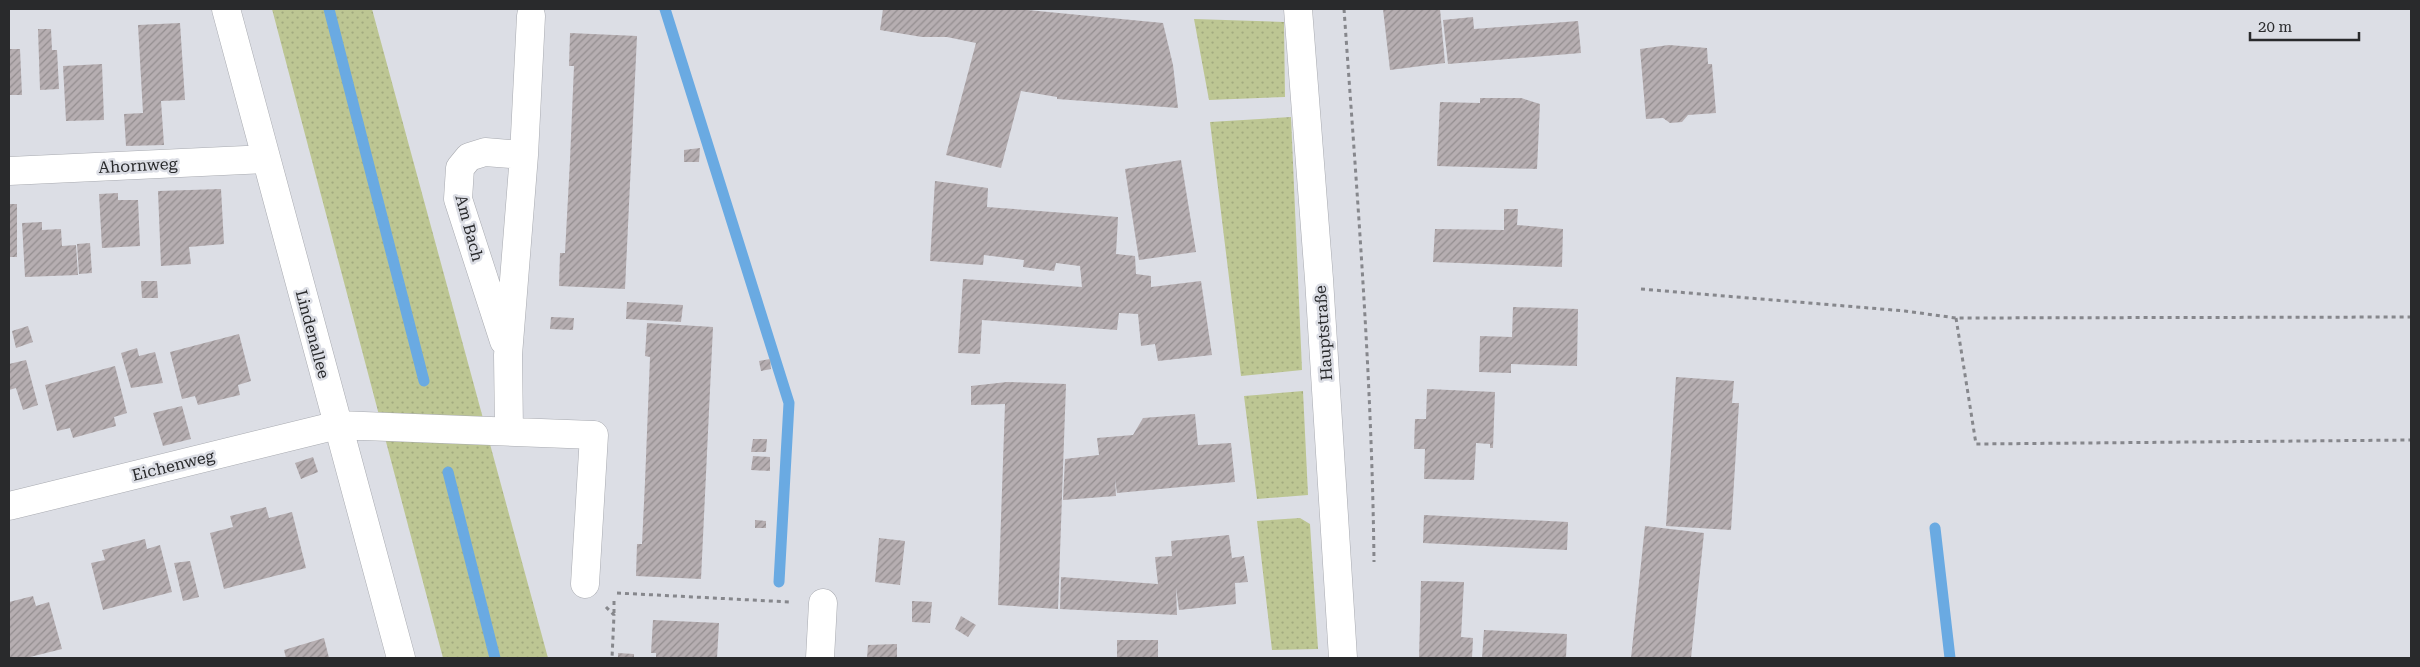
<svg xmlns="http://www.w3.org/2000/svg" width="2420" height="667" viewBox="0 0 2420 667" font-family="'Roboto Serif',serif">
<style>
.grass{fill:url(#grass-dots)}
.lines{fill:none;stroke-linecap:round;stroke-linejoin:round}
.stream{stroke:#6aaae2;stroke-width:11}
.building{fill:url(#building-hatch)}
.minor-casing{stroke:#a8aab0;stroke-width:29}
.path{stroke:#86878c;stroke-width:3;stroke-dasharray:4 4;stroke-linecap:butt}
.minor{stroke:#fff;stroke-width:28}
.labels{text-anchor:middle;stroke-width:5;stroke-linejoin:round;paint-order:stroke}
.street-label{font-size:16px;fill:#292a2c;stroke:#dcdee5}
</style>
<defs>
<pattern id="grass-dots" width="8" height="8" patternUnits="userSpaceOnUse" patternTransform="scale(1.25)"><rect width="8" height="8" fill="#bdc693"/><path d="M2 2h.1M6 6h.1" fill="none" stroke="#a2aa7f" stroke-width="1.8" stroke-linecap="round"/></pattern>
<pattern id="building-hatch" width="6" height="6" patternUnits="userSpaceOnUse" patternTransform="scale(1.25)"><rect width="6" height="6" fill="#b6aeb1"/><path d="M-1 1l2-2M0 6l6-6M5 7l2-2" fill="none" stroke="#948e90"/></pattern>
</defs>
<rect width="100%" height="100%" fill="#dcdee5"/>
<path class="grass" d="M272,9H372L548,658H443Z
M1194,19L1284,22L1285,97L1209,100Z
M1291,117L1302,370L1241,376L1210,122Z
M1303,391L1308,495L1257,499L1244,396Z
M1300,518L1310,524L1318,649L1272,650L1257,521Z"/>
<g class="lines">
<path class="stream" d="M329,9L424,381
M665,9L789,403L779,582
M448,472L495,658
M1935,528L1950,658"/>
</g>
<path class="building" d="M883,9H1017L1163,23L1173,65L1178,108L1057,99V97L1021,91L1001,168L946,155L976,43L947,37H922L880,30Z
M1383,9H1440L1445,63L1390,70Z
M1473,17L1474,29L1578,21L1581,53L1448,64L1443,20Z
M180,23L185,100L161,101L164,145L126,146L124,114L143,113L138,25Z
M38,29H51L52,50H57L59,89L40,90Z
M570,33L637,36L625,289L559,286L560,253H565L570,160L574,66H569Z
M1669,45L1707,48L1708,64H1712L1716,113L1688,115L1682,122L1670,123L1663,118L1646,119L1640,49Z
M9,49H20L22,95H9Z
M102,64L104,120L66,121L63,66Z
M1480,98H1521L1540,104L1537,169L1437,166L1440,102L1480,103Z
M700,148L699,162H684V150Z
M1181,160L1196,252L1139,260L1125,169Z
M935,181L988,188L987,207L1118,217L1116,254L1135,256L1136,274L1151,276V287L1201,281L1212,355L1158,361L1155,344L1141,346L1138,314L1119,313L1117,330L982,320L980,354L958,353L963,279L1082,287L1080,266L1056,263L1054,271L1023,267L1024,260L984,255L983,265L930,261Z
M221,189L224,244L189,247L191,264L161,266L158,191Z
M118,193V200H138L140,246L102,248L99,194Z
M9,204H17V257H9Z
M1504,209H1518L1517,225L1563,229L1562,267L1433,262L1435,229L1504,230Z
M42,222V230L61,229L62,246L76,245L78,275L25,277L22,223Z
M90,243L92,273L79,274L77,244Z
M141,281H157L158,298H142Z
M627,302L683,305L681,322L626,319Z
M1513,307L1578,309L1577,366L1511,364V373L1479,372L1480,336L1512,337Z
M551,317L574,318L573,330L550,329Z
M647,323L713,327L701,579L636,576L637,544H642L645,482L650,357L645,356Z
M28,326L33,342L16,348L12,331Z
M239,334L251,381L238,385L240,395L198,405L195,396L182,399L170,352Z
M137,348L139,356L155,352L163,383L131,388L121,353Z
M770,359L771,369L761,371L759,361Z
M26,360L38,405L23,410L16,388L9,390V364Z
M115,366L127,413L114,417L116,426L73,438L70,428L57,431L45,385Z
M1676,377L1734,381L1732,403H1739L1731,530L1666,526Z
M1007,382L1066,384L1058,609L998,605L1005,404L971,405V386Z
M1427,389L1495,392L1493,448H1490V444L1476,443L1474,480L1424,479L1425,449H1414L1415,419H1426Z
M182,406L191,439L163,446L153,413Z
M1195,414L1198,445L1231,443L1235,482L1117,493L1115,479L1116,496L1063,500L1065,459L1099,455L1097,438L1133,435L1143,418Z
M753,439H767L766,452H751Z
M753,456L770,457V471L751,470Z
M313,457L318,472L301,479L295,463Z
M266,507L269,518L292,512L306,568L224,589L210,533L233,527L230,516Z
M1424,515L1568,522L1567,550L1423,543Z
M755,520L766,521V528H755Z
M1645,526L1704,533L1691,658H1631Z
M1229,535L1232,558L1244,556L1248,582L1235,583L1236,604L1179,610L1176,588L1177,615L1060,609L1061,577L1158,584L1155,557L1172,556L1171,541Z
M879,538L905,541L900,585L875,582Z
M145,539L147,549L160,545L172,592L103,610L91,563L105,560L102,550Z
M190,561L199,597L183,601L174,563Z
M1421,581L1464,582L1461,637L1473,638L1472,658H1419Z
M33,596L36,606L49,602L62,649L26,658H9V602Z
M912,601L932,602L930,623L912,622Z
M961,616L976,625L968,637L955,629Z
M653,620L719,623L717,658H656V653H651Z
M1484,630L1567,634L1566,658H1482Z
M324,638L329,658H286L284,650Z
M1117,640H1158V658H1117Z
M897,644V658H867L868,645Z
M618,653L634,654V658H618Z"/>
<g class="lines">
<g class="minor-casing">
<path id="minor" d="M226,9L401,658
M1298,9L1319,279L1343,658
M9,171L266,159
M504,341L458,199L460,168L469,157L485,152L524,155
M509,431L508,355L524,155L531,16
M9,506L338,425L594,435L585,584
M820,658L823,603"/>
</g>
<path class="path" d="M1344,9C1357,193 1372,377 1374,562
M1641,289L1905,311L1956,318L2411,317
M1956,318L1976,444L2411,440
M617,593L790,602
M614,601V615
M606,607L614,615L612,658"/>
<use href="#minor" class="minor"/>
</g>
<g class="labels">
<g class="street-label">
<text transform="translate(138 165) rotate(-3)" y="6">Ahornweg</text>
<text transform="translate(470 228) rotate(75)" y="6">Am Bach</text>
<text transform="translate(1323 333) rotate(-94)" y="6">Hauptstraße</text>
<text transform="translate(313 334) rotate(75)" y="6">Lindenallee</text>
<text transform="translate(173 465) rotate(-14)" y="6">Eichenweg</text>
</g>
</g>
<rect width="2420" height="667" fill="none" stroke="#292a2c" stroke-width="20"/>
<path d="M2250 32v8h109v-8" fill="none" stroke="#292a2c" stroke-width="2.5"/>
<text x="2258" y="32" font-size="15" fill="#292a2c" stroke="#dcdee5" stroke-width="4" paint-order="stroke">20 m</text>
</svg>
